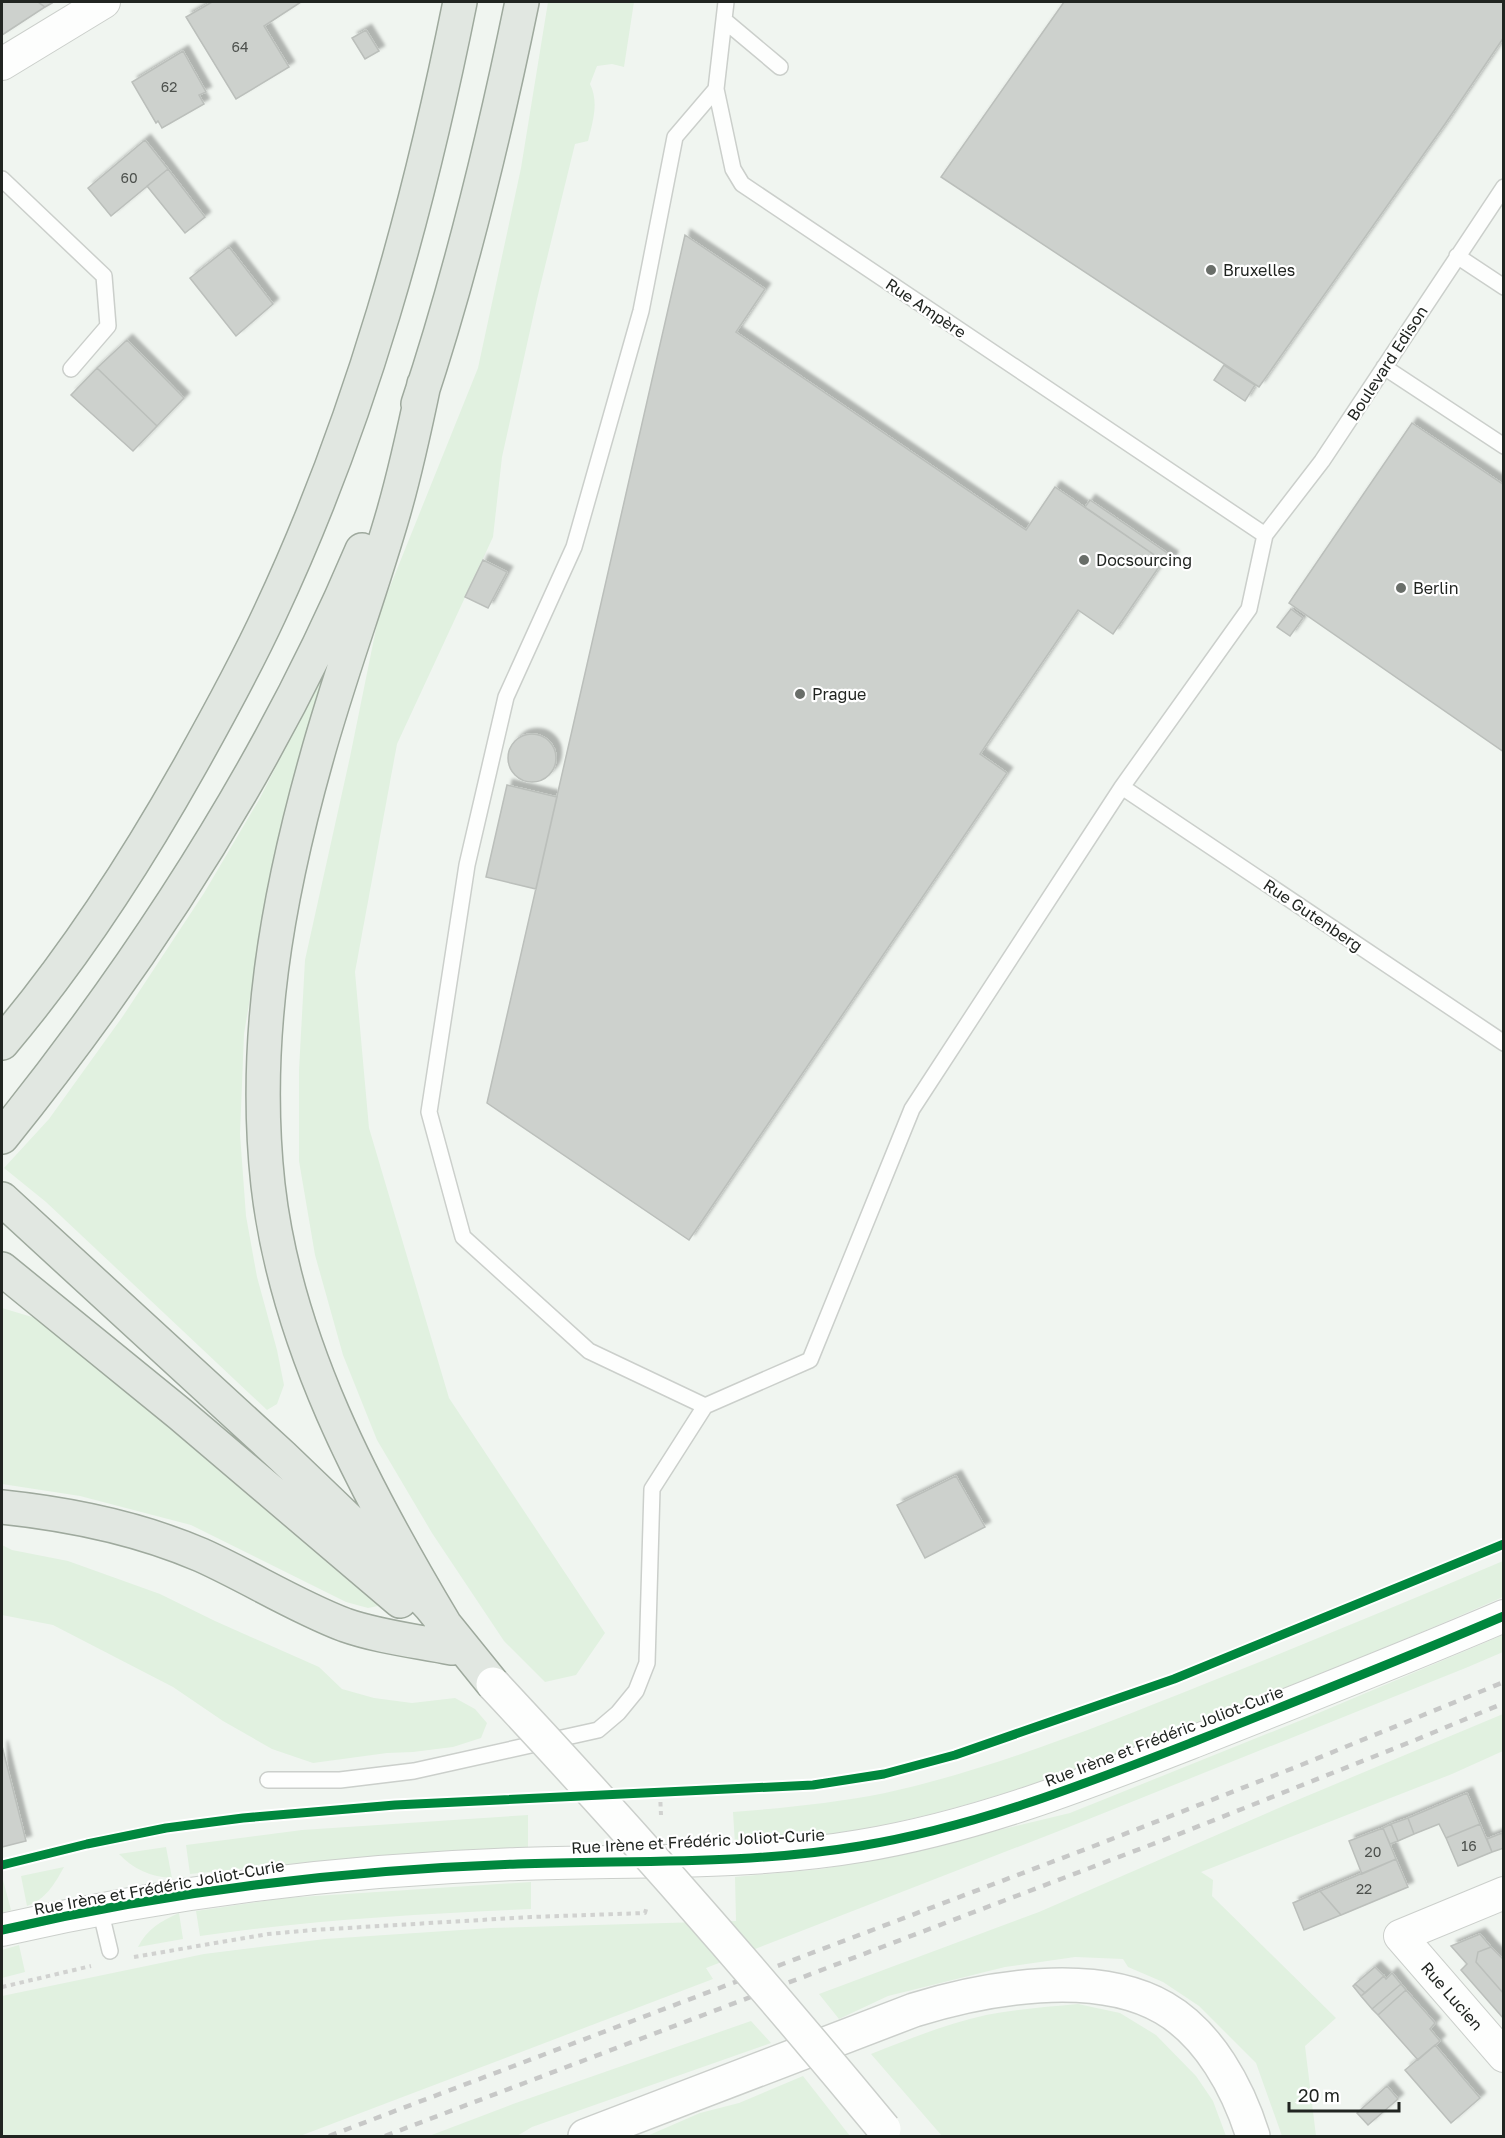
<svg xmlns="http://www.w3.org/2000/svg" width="1505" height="2138" viewBox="0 0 1505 2138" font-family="'Golos Text',sans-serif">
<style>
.green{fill:#e1f1e0}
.building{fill:#cdd1cd;stroke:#bbbfbb;stroke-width:1.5;filter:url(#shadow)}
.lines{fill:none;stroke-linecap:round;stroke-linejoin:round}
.service-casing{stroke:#cbcfcb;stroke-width:18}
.minor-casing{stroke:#cbcfcb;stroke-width:34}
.secondary-casing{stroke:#cbcfcb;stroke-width:36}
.primary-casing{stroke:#9ea99d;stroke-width:36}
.path{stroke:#d1d2d0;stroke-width:4;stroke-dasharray:4.5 4.5;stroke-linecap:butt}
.service{stroke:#fdfefd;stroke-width:15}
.minor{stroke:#fdfefd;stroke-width:32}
.secondary{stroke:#fdfefd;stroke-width:33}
.primary{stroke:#e1e7e1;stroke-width:33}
.rail{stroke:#c7c8c7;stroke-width:4.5;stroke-dasharray:8 8;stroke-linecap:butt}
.secondary-bridge-casing{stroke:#cbcfcb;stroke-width:36;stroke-linecap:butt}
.secondary-bridge{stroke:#fdfefd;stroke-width:33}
.cycleway-casing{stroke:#fff;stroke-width:13}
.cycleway{stroke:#00873e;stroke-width:9}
.poi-dot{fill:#696e69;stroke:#fff;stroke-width:2}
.labels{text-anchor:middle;stroke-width:4.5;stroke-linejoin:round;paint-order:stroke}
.number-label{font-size:14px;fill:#4c504c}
.poi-label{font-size:16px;fill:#212521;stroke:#fff;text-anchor:start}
.street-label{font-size:16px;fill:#212521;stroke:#fff}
</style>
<defs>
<filter id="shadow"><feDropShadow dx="5.5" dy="-5.5" stdDeviation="1.5" flood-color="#0004"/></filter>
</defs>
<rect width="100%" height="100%" fill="#f0f5f0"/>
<path class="green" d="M548,2H634L624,67L612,64L597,66L590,84C599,102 593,121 588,141L575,144L537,299L502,457L493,537L397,744L355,972L369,1128L449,1398L605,1633L576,1675L545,1682L504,1641L432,1533L377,1440L343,1355L315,1255L299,1161V1070L305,960L350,757L379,614L478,368L521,168Z
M326,668L302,750L269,884L244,1034L240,1134L246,1216L257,1277L277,1350L284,1385L277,1404L267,1410L46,1202L4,1168L49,1119L123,1016L204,893L260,798Z
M2,1308L42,1320L378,1606L368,1608L346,1602L191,1525L80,1496L2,1484Z
M2,1545L12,1550L68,1561L160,1594L215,1621L319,1667L342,1689L374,1698L412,1703L455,1698L475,1709L487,1723L481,1738L453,1747L413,1752L387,1753L313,1763L272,1749L223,1721L173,1687L53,1625L2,1615Z
M1503,1561V1597C1404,1640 1303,1682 1202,1722C1084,1769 969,1810 844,1833C808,1839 771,1841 735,1844L733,1812C784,1808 835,1803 885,1793C994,1769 1099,1726 1202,1685C1303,1645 1403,1603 1503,1561Z
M1503,1635V1652L1468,1667L1064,1829L706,1968L713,1979L300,2136H2V1996L204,1954L325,1939L491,1928L736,1921L735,1877L822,1869L891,1856L1070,1813L1309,1717Z
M1503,1714V1751L1452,1774L1201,1872L1213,1880L1212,1896L1336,2018L1305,2046L1316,2136H1282L1256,2063L1199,2006L1163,1982L1128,1967L1123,1959L1075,1957L1005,1967L888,1996L839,2019L819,1994L1039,1912L1295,1801Z
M528,1815V1847C415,1853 303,1861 190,1874L186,1845L302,1830Z
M166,1847L172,1878C151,1877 133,1869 119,1854Z
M64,1867C54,1885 46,1899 27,1906L21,1876Z
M2,1880H3L11,1910L2,1913Z
M531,1882V1909C420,1914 310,1920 200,1936L196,1911L285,1898Z
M179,1913L183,1939L138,1947C147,1929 161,1921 179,1913Z
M19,1945L25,1972L2,1978V1950Z
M1078,2004L1120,2013L1156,2035L1196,2076L1213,2101L1226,2136H942L871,2054C909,2039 946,2024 986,2015C1016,2009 1047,2007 1078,2004Z
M751,2021L771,2043L532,2127L517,2136H429L513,2104Z
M803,2076L850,2136H647L700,2113L739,2103Z"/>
<path class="building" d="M2,2H38L45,7L2,35Z
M38,2H51L52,3L45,7Z
M212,2H301L264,26L289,67L236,99L186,17Z
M1064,2H1504V37L1445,124L1259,387L941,177Z
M366,30L379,51L365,59L352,38Z
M183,51L206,92L199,95L204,104L162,128L158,121L156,123L132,82Z
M145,140L168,169L111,216L88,188Z
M168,169L205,217L185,233L147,186Z
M685,235L765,289L736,332L1026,530L1055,487L1163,561L1113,634L1078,610L980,754L1007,773L689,1240L487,1103Z
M229,247L273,304L236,336L190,278Z
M127,340L184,398L157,426L97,368Z
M1224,365L1255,385L1245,401L1214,380Z
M97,368L157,426L133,451L71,395Z
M1412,423L1504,485V752L1289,603Z
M1090,500L1173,557L1167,566L1161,564L1163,561L1085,507Z
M483,560L507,572L488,608L465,597Z
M1291,609L1303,618L1290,636L1277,627Z
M508 758a24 24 0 1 1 48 0a24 24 0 1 1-48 0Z
M507,785L557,797L536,889L486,877Z
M956,1476L985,1527L925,1558L897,1505Z
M2,1746L26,1841L2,1847Z
M1467,1793L1480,1824L1446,1838L1439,1824L1414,1834L1408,1818Z
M1408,1818L1414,1834L1398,1841L1391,1824Z
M1391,1824L1398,1841L1390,1844L1383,1828Z
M1480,1824L1492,1852L1458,1866L1446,1838Z
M1383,1828L1396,1859L1362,1874L1349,1841Z
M1502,1833L1504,1848L1492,1852L1487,1839Z
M1396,1859L1408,1887L1341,1915L1320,1891Z
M1320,1891L1341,1915L1304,1930L1293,1903Z
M1480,1934L1491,1947L1478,1952L1476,1962L1504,1994V2019L1461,1970L1467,1964L1451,1946Z
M1491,1947L1504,1960V1994L1476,1962L1478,1952Z
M1375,1967L1384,1976L1365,1993L1355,1984Z
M1392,1973L1401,1984L1372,2009L1361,1996L1384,1976L1386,1979Z
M1355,1984L1365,1993L1361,1996L1353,1986Z
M1401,1984L1406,1990L1378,2015L1372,2009Z
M1406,1990L1435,2023L1430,2029L1440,2041L1418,2060L1378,2015Z
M1435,2045L1480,2098L1451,2123L1405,2070Z
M1387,2086L1398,2099L1368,2125L1357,2113Z"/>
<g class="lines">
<g class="service-casing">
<path id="service" d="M726,2L716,89L733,169L742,184L1265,535
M724,20L780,67
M2,179L104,276L108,326L71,369
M1457,256L1504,287
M1384,367L1504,446
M1122,787L1504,1043
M705,1406L589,1351L463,1237L429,1112L467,865L506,697L574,547L641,311L675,137L716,89
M268,1780H340L414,1771L598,1730L618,1713L636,1691L647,1663L652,1489L705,1406L810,1360L912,1109L1122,787L1249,609L1265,535L1322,461L1504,187
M100,1909L110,1951"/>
</g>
<g class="minor-casing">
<g id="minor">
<path d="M2,64L104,2"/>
<path id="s1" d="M1504,1893L1400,1936L1504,2056"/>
<path d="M2,1930C171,1891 344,1870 518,1864C630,1860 749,1865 860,1846C975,1827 1085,1784 1193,1742C1297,1701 1401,1660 1504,1616"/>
</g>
</g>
<g class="secondary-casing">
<path id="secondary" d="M585,2136L914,2010C985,1988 1095,1968 1164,2008C1209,2034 1238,2088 1253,2136"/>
</g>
<g class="primary-casing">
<path id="primary" d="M424,384C415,427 406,469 394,511C370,595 339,676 316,760C277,899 252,1040 268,1185C286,1343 364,1489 444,1623
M418,404C462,272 494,138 522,2
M2,1043C74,958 135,864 190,766C218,716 246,665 270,613C361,419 418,211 460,2
M2,1137C146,958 272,763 362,550
M2,1199L282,1456L356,1527L430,1606L493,1684
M2,1269L180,1414L400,1601
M2,1507C69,1514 138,1528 201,1555C250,1577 295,1606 345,1625C379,1637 417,1641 452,1648"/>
</g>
<path class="path" d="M660,1793L661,1815
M134,1957L268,1934L313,1930L531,1917L645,1913L647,1906
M2,1987L91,1966"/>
<use href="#service" class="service"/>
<use href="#minor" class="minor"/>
<use href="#secondary" class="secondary"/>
<use href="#primary" class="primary"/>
<path class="rail" d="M329,2136L1094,1846L1301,1765L1504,1682
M385,2136L1174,1836L1413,1741L1504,1703"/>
<g class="secondary-bridge-casing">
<path id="secondary-bridge" d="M493,1684C628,1828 758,1977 884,2129"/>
</g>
<use href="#secondary-bridge" class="secondary-bridge"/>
<g class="cycleway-casing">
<path id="cycleway" d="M2,1865L87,1844L166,1828L243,1818L395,1805L813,1785L884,1774L955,1755L1174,1679L1504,1544
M2,1930C171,1891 344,1870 518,1864C630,1860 749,1865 860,1846C975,1827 1085,1784 1193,1742C1297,1701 1401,1660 1504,1616"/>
</g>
<use href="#cycleway" class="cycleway"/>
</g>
<g class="poi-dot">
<circle cx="1211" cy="270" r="6"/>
<circle cx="1084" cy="560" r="6"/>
<circle cx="1401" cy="588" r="6"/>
<circle cx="800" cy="694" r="6"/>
</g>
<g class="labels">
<g class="number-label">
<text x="240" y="52">64</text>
<text x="169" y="92">62</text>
<text x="129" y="183">60</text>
<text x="1469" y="1851">16</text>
<text x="1373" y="1857">20</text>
<text x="1364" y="1894">22</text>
</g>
<g class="poi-label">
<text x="1223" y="276">Bruxelles</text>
<text x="1096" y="566">Docsourcing</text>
<text x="1413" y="594">Berlin</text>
<text x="812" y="700">Prague</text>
</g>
<g class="street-label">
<text transform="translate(926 308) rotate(34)" y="6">Rue Ampère</text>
<text transform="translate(1387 363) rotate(-57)" y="6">Boulevard Edison</text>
<text transform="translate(1313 915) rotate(34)" y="6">Rue Gutenberg</text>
<text transform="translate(1164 1736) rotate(-21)" y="6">Rue Irène et Frédéric Joliot-Curie</text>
<text transform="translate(698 1841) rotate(-3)" y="6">Rue Irène et Frédéric Joliot-Curie</text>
<text transform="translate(159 1887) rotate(-10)" y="6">Rue Irène et Frédéric Joliot-Curie</text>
<text dy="6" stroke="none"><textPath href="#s1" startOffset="192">Rue Lucien</textPath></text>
</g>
</g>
<rect width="1505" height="2138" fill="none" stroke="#212521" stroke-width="6"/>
<path d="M1289 2102v9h110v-9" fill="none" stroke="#212521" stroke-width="3"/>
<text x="1298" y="2102" font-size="18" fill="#212521" stroke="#ffffff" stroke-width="4.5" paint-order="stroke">20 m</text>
</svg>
